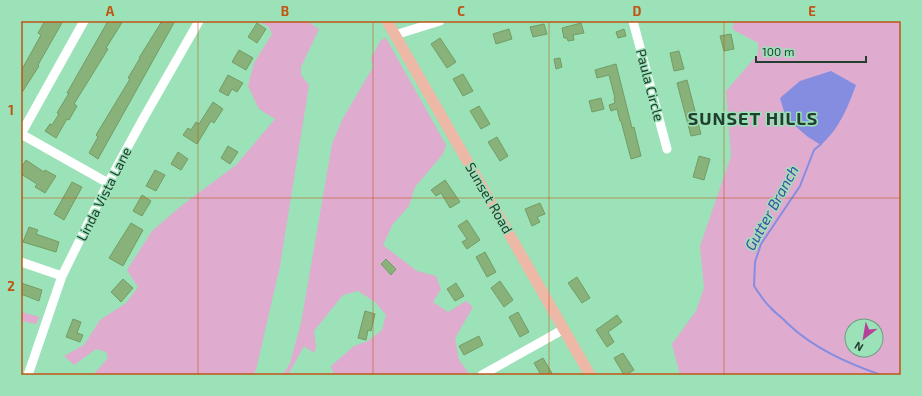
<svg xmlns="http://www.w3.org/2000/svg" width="922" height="396" viewBox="0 0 922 396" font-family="'Exo 2',sans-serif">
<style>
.green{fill:#dfabcf;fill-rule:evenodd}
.water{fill:#848de0}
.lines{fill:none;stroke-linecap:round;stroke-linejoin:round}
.stream{stroke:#848de0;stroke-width:2}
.building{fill:#88b279;stroke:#739c64}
.minor{stroke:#fff;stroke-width:9}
.major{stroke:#eeb8a7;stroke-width:11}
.grid{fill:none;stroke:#c05413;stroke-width:1;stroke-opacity:0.55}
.labels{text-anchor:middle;stroke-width:3;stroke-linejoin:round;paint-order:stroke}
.street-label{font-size:14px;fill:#213e2e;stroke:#9be2b8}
.water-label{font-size:15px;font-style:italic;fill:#4648a9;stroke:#9be2b8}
.district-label{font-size:18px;font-weight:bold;letter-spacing:1px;fill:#213e2e;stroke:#9be2b8}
.neatline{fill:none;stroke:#c05413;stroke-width:1.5}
.grid-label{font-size:13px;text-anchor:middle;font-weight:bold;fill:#c05413}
</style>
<rect width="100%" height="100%" fill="#9be2b8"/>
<path class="green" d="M258,21H307L319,29L301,67V75L309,85L280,266L256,370L253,375H93L108,358L106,352L96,349L74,365L64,356L84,345L100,320L126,303L138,287L127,270L152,231L181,206L236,165L275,119L259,109L248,86L254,63L272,34L269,27Z
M735,21H901V375H680L672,344L696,311L704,288L700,246L731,156L726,91L758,54V43L732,29ZM852,326H876V350H852Z
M386,38L446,145L443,154L415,187L409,206L393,224L383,245L417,271L436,276L441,289L433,302L448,312L466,301L473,307L455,338L459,360L470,375H334L331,366L354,346L368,341L382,330L386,315L375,302L358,291L343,295L314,331L316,347L314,353L304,346L288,375H283L290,363L301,323L332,144L342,120L373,67L371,58L381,40Z
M21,312L40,317L36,324L21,321Z"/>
<path class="water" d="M831,71L856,85C847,109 840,127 821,145L808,137L786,118L780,98L800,81Z"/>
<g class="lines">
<path class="stream" d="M821,144L814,150L800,186L761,244L755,262L754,286C759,293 764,302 771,308C776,314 782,317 787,323C813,348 847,363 881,375"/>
</g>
<path class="building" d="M45,21H63L38,65L39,66L21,94V71L41,35L38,33Z
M108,21H123L106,48L108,49L74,104L77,106L69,120L67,119L56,138L45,131L50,124L52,125L59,114L57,113L69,93H67Z
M162,21H175L98,159L89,153L98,137L96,135L130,79L128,78L140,58H139Z
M257,23L266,29L257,43L248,37Z
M581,23L584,33L573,35L574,40L568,41L567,38H564L562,28Z
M544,24L547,34L533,37L530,27Z
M509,29L512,39L496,44L493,34Z
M624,29L626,36L618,38L616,32Z
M731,34L734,49L724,51L720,36Z
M440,38L456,62L447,68L431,44Z
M239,50L253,58L246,70L232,62Z
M679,51L684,69L674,71L670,53Z
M560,58L562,67L556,69L554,59Z
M616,64L632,128L634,127L641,156L631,159L621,121H620L617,109L611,111L609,105L615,103L614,98H615L609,75L597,78L595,70Z
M463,74L473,91L463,96L453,79Z
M228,75L243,83L237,92L232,89L228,96L219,91Z
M687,80L701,134L691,136L677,83Z
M601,98L604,109L592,112L589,101Z
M213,102L223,109L214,123L211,121L197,144L183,135L188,128L191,130L196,122L199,124Z
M479,106L490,124L481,129L470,111Z
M497,137L508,156L500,161L488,142Z
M228,146L238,152L230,164L221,158Z
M178,152L188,159L181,170L171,164Z
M699,156L710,159L704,180L693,177Z
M26,160L44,172L45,170L56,176L45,193L35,187L37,184L21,174V168Z
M155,170L165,175L156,191L146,186Z
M445,180L460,202L450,208L441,193L436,196L431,190Z
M72,182L82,187L64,220L54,214Z
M142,195L151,201L142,216L133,211Z
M540,203L545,214L537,217L540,222L532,226L525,209Z
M467,220L480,240L467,249L462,242L467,239L458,226Z
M131,223L143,230L123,266L109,258Z
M29,227L38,230L36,234L59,242L56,252L23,242Z
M485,252L496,272L487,277L476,257Z
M386,259L396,269L391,275L381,264Z
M577,277L590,298L582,303L568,283Z
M123,279L133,288L121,302L111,292Z
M500,281L513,300L504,307L491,288Z
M21,283L42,290L39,301L21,294Z
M456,283L464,296L455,301L447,289Z
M365,311L375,314L371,331L368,330L366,340L358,338Z
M518,312L529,332L520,337L509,317Z
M617,315L622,322L608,332L614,342L607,347L596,330Z
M73,319L81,322L77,333L83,335L80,342L66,337Z
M479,336L483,345L464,355L459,346Z
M623,353L634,370L626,375H624L614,358Z
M543,358L553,375H541L534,363Z"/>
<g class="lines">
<path class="minor" d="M633,21L667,149
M395,35L440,21
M21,134L84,21
M21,134L108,183
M21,262L62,276
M28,375L62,276L108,183L143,119L199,21
M482,375L564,329"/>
<path class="major" d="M387,21L590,375"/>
</g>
<path class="grid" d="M198,21V375M373,21V375M549,21V375M724,21V375M21,198H901"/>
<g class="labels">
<g class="street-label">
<text transform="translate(650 85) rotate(75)" y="5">Paula Circle</text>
<text transform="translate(104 194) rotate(-63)" y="5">Linda Vista Lane</text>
<text transform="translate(489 198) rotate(60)" y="5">Sunset Road</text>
</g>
<g class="water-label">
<text transform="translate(772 208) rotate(-61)" y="5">Gutter Branch</text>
</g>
<g class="district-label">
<text x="753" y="125">SUNSET HILLS</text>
</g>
</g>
<rect width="922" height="396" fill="none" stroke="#9be2b8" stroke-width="44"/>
<g transform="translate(864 338) rotate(211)"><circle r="19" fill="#9be2b8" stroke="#6aa081"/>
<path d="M0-3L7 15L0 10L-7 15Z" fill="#b5419b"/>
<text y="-6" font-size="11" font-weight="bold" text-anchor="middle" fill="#213e2e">N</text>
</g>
<path d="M756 56v6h110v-6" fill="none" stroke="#213e2e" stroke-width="2"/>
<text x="762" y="56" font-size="12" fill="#213e2e" stroke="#9be2b8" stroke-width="3" paint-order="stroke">100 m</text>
<rect x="22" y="22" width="878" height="352" class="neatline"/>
<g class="grid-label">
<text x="110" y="16">A</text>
<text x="285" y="16">B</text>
<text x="461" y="16">C</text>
<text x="637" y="16">D</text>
<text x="812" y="16">E</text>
<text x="11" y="115">1</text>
<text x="11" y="291">2</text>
</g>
</svg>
